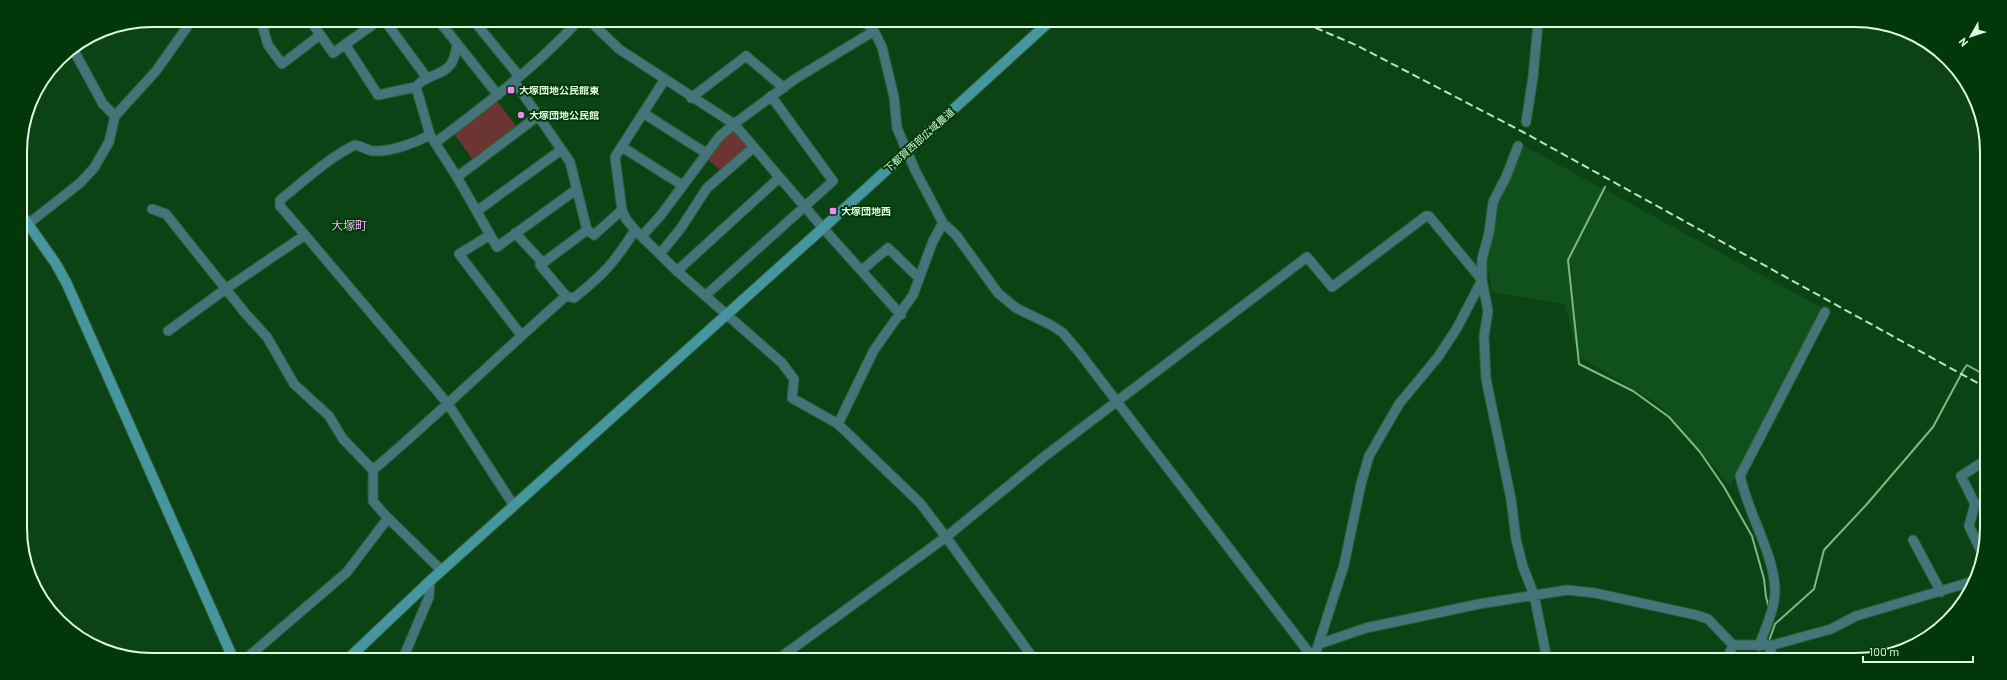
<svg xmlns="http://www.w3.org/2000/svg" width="2007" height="680" viewBox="0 0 2007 680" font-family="Barlow,'Noto Sans JP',sans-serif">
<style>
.built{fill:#10501d}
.green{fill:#6c3531}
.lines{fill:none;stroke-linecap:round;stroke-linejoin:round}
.stream{stroke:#80b884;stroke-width:2}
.street-casing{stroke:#2d6035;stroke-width:11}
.secondary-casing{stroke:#2d6035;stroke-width:12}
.street{stroke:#45747a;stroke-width:9}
.secondary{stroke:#4696a0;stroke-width:10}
.rail{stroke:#c0e1c3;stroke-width:2;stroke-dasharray:8 4;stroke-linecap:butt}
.poi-dot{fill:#f18af4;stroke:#00380a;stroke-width:1.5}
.labels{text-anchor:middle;stroke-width:4;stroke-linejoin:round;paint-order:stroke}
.poi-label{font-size:10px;font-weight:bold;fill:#dffbe0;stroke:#00380a;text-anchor:start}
.street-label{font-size:10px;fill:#dffbe0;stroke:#00380a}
.quarter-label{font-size:12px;fill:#edb4ee;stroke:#00380a}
.rim{fill:none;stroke:#dffbe0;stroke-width:2}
</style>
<rect width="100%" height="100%" fill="#0b4315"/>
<path class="built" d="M1524,146L1824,309L1730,486L1678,424L1657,403L1578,356L1565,304L1492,292L1486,254L1497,204Z"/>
<path class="green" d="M497,101L517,127L473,160L454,134Z
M731,131L736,132L746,144L745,149L721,171L706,158Z"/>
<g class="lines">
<path class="stream" d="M1605,187L1568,260L1579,364L1633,391L1669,417L1700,452L1724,487L1752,536L1764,579L1766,597L1769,608
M1769,641L1775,624L1814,589L1824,550L1867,504L1933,427L1964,369L1967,365L1983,374"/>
<g class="street-casing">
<path id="street" d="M271,20L263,28L268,45L282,64L320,35
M310,20L333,53L378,21
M385,21L427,78
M439,21L498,95
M474,21L519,76
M590,21L619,49L734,124L823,228L901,315
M865,22L874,31L882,47L894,97L897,128L915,170L943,223L956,235L998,293L1016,308L1051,325L1063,333L1079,352L1313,658
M345,44L378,95L416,87
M457,45C456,50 455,58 451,64C443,76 424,75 416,87L430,135L457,177L497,247L577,189
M73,49L103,104L115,116
M665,79L615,157L622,210L626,219L635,230L677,271L782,363L794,379L792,398L838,424L920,503L946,537L1033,658
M514,81L570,162L587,230L594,235L622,210
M691,98L746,56L784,88
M643,113L706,153
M1526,122L1533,77L1538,24
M435,143C485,105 536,67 578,21
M1518,146L1506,177L1493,202L1489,233L1482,259V280L1488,311L1484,336L1486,379L1511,499L1516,539L1523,567L1534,595L1547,659
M622,147L682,185
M457,177L538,116
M152,209L166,214L245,313L267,337L294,384L329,416L343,439L373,470V501L384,514L442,571
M477,211L561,150
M28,224L80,183L94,168L109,142L115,116L156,71L192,20
M515,233L543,263L587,230
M305,235L280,206V200C304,181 328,158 355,145C361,146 367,150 373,151C391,152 415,143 430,135
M490,235L459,254L521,335
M642,236L661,215L719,137L734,124L795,79L874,31
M660,254L681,228L707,188L754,147
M543,263L540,265L566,296
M862,270L888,248L919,278
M677,271L779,178
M705,296L833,181L771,96
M168,331L227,288L305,235L448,404L514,506
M838,424L874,350L913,295L933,241L943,223
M373,470C439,414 501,353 566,296L574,298C603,275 615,262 635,230
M1913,540L1941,592
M1982,553L1969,526L1975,504L1961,476L1983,462
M1319,644L1366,628L1479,604L1567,590L1595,593L1696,615L1708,619L1733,645H1773L1831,629L1856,616L1974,581
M1759,646C1765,629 1775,609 1775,590C1774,554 1748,513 1740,476L1825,312
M249,656L347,572L388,518
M404,656L429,597L430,581
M781,657L946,537L1045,456L1307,257L1332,287L1426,216H1429L1482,280
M1314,658L1344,565L1361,484L1369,456L1399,404L1438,357L1457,328L1482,280
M1727,659L1733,645
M1767,659L1773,645"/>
</g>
<g class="secondary-casing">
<path id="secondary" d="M21,214L56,264L67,284L232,656
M351,656L430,581L823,228L1049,22"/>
</g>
<use href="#street" class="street"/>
<use href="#secondary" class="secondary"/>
<path class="rail" d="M1304,23L1356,45L1523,132L1983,386"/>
</g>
<g class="poi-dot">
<rect x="507" y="86" width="8" height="8" rx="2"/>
<circle cx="521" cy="115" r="4"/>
<rect x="829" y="207" width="8" height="8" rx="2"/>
</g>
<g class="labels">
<g class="poi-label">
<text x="519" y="94">大塚団地公民館東</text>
<text x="529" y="119">大塚団地公民館</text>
<text x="841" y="215">大塚団地西</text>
</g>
<g class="street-label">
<text transform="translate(919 140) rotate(-42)" y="4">下都賀西部広域農道</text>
</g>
<g class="quarter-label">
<text x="349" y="230">大塚町</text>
</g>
</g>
<path d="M0 0H2007V680H0ZM152 27H1855A125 125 0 0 1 1980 152V528A125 125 0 0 1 1855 653H152A125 125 0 0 1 27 528V152A125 125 0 0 1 152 27Z" fill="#00380a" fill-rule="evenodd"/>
<path class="rim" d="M152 27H1855A125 125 0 0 1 1980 152V528A125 125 0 0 1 1855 653H152A125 125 0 0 1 27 528V152A125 125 0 0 1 152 27Z"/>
<g transform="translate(1971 36) rotate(231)" stroke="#00380a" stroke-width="3" paint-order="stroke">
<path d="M0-3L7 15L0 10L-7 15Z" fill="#dffbe0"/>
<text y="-6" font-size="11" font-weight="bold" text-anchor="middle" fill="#dffbe0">N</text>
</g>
<path d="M1863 656v6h110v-6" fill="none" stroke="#dffbe0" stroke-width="2"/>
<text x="1869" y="656" font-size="12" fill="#dffbe0" stroke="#00380a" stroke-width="3" paint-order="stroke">100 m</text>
</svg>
